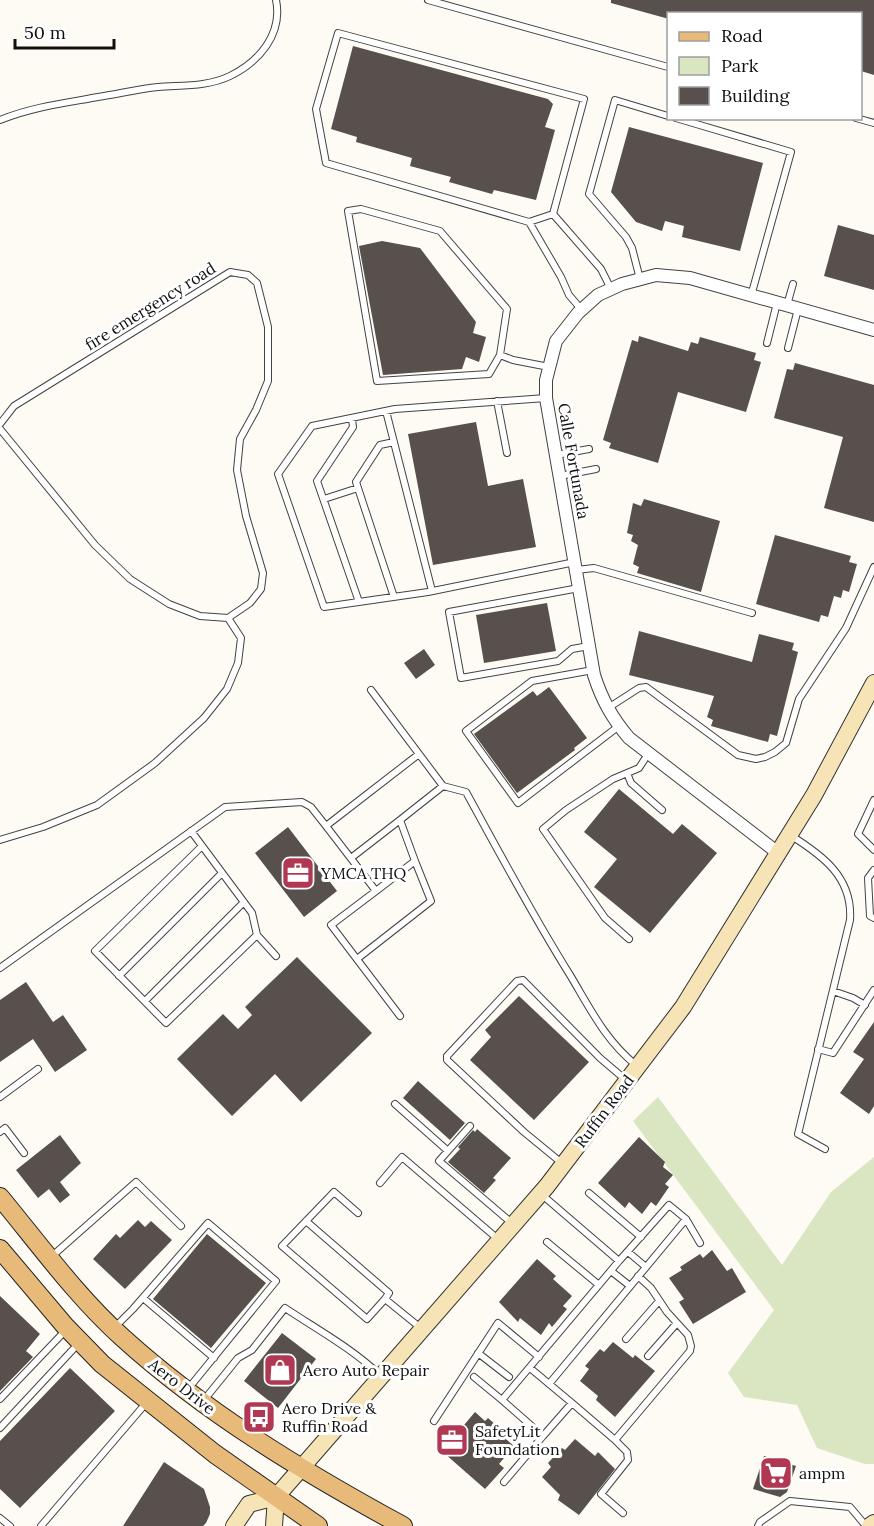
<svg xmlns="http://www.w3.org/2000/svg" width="874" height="1526" viewBox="0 0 874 1526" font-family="Lora,serif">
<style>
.green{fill:#dae5c1}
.building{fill:#57504d}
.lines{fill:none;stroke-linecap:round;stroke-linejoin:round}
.lane-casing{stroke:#434343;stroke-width:8}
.street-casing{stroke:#434343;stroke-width:14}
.secondary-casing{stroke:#323232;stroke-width:18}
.primary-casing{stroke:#212121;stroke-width:20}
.lane{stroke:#fff;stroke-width:6}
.street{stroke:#fff;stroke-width:12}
.secondary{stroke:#f6e4b7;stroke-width:16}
.primary{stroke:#e8ba7a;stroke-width:18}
.labels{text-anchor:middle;stroke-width:6;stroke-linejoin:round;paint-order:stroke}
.street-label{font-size:16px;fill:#101010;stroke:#fff}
.poi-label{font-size:16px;fill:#101010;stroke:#fff;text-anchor:start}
</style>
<rect width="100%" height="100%" fill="#fefaf4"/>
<path class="green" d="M658,1097L782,1265L831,1192L874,1157V1464H865L817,1448L797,1405L744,1397L728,1373L774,1310L633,1121Z"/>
<path class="building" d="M611,0H874V75L861,71V14H669V19L611,3Z
M353,46L548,99L553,104L545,127L555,130L536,200L494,190L492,194L449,182L451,177L410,166L412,158L356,142L357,137L331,129Z
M629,127L763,163L740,251L682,237L684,226L665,221L662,231L636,222L611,192Z
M838,225L874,235V290L824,276Z
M382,241L420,248L476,322L473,333L486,337L479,362L466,357L462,369L383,375L359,246Z
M639,336L688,351L691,342L698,344L700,337L756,353L754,360L761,362L746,412L678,392L658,463L609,448L611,443L603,440L632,340L638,342Z
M795,363L874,385V522L824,508L843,437L774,418L787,369L793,370Z
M476,422L488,486L523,479L536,547L433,565L408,434Z
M644,499L720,521L701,592L637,573L639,567L633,564L638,545L631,541L633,535L627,533L633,503L641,506Z
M775,535L851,556L849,562L857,564L849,592L843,590L841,598L834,596L828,617L821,615L819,622L756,604Z
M547,603L556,651L484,663L476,615Z
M639,631L752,662L759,634L794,643L792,650L798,652L777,736L770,734L768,742L711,726L713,720L707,717L714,696L629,675Z
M424,649L435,665L416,679L404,663Z
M549,687L587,738L574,748L575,750L517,793L474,734L533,691L537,696Z
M619,789L673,834L682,824L717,853L650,933L594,887L617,859L584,832Z
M288,827L337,891L304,917L255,853Z
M297,957L372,1033L301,1102L275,1074L232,1116L177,1059L223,1014L238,1029L252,1015L245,1007Z
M26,982L53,1022L63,1015L87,1050L55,1072L33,1039L0,1062V1000Z
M519,996L589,1062L534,1120L470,1060L491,1037L485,1030Z
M874,1022V1106L869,1114L840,1093L864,1059L853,1052Z
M418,1081L465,1123L450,1140L403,1098Z
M477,1129L511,1158L493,1178L496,1180L484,1193L448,1162L460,1149L458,1147L473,1130L475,1132Z
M60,1135L81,1163L60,1182L70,1195L60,1203L49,1189L38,1198L16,1170Z
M639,1137L665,1162L663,1167L673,1175L665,1184L669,1187L656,1206L651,1202L642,1214L629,1202L625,1208L598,1183Z
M138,1220L145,1227L151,1221L172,1240L125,1289L93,1259L116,1234L120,1238Z
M207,1234L266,1283L211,1348L153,1299Z
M712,1250L727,1271L732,1268L746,1292L693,1324L679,1302L684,1299L669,1278L682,1270L680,1267L700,1254L703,1258Z
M537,1259L556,1276L553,1279L572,1296L563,1306L567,1309L552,1327L549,1323L541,1335L520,1318L518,1322L499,1302Z
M0,1296L40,1334L26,1351L33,1357L0,1391Z
M282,1333L316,1359L278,1408L244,1381Z
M613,1342L633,1358L635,1355L655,1371L615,1417L596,1400L598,1396L580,1381L589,1369L585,1366L600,1349L604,1352Z
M70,1368L115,1411L20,1508L0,1489V1441Z
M475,1412L485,1421L488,1418L504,1432L501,1435L514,1446L499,1464L504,1468L485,1489L436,1446L453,1426L459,1431Z
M575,1439L595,1456L598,1452L615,1469L579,1515L558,1500L560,1495L542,1477L551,1467L548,1463L562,1448L565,1450Z
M764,1456L796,1466L787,1492L780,1497L753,1489Z
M164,1462L204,1489L210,1507V1514L206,1523L203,1526H123Z"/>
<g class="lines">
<g class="lane-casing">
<path id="lane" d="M428,0L668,67
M676,118L791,152L751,296
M856,118L874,123
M0,120C32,107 65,103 98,97C118,94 138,89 158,87C182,85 207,87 230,76C259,62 283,34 276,0
M553,214L529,222L326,163L316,109L338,33L584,99L553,214L601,269L611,289
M529,222L561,277L569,295L581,309
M640,279L632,248L626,237L589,194L615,100L668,116
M787,305L793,284
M767,343L777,303
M788,348L798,309
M500,355L507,309L440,231L361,209L348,211L377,381L489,374L500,355L513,360L549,367
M546,398L395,409L312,426L278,474L324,607L428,592L575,562
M497,401L507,453
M386,411L432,591
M352,419L353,427L317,481L359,602
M0,424L14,406L230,272L248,275L257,283L268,327V381L256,410L240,439L237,470L246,516L263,573L261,589L250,603L228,618L200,616L169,604L130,579L95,545L0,429
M394,442L380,445L356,482L394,597
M556,455L589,449
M560,476L596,469
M324,499L358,488
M576,570L594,568L752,613
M579,588L449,612L461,678L558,661L572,649L589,646
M593,670L532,681L466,731L518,803L619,726
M371,690L443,786L466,792C500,854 533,916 570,975C591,1010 605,1040 637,1066
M608,708L639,688L646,687L738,755L756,759L765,757L775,752L786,743L799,699L846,628L874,567
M627,773L631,783L662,810
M874,800L858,834L874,850
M400,820L443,786
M326,826L376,891L415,861L400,820L351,858
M191,831L252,913L257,935L276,956
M790,835C822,855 853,877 850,920L798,1134L825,1149
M0,840L43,827L97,805L155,763L204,718L227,689L238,663L241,638L228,618
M202,846L95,951L166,1023L257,935
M874,870L868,878L870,916L874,918
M376,891L331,925L400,1016
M629,939L605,918L543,829L566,810L613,779L639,768L648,754
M357,959L431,901L415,861
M0,968L225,807L302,802L311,807L326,826L419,754
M119,976L222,873
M833,991L853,998L865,1005
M145,1001L244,902
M818,1049L833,1053L874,990
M0,1097L38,1069
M395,1104L448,1151
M470,1126L439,1161L513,1224
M0,1132L5,1128L24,1153
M563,1164L524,1132L447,1060V1056L517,981L523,980L600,1058L627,1081
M380,1183L402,1157L499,1240
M589,1193L641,1237
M358,1213L334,1192L282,1246L367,1319L385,1299L422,1329
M306,1221L389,1293L385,1299
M547,1242L599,1285
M628,1252L646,1267
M51,1257L136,1182L181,1226
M619,1261L669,1205L686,1219L700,1243
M611,1271L630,1286
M143,1298L214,1358
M114,1328L133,1309L208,1223L276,1281L188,1389
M626,1339L659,1301
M478,1353L509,1377
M648,1356L677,1323
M530,1368L572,1403L543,1436
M474,1377L502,1400
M549,1384L686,1219
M0,1399L66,1330
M204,1400L238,1358L252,1350L285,1308C318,1330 353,1349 381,1376
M572,1403L615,1440L690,1351L691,1346L688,1335L667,1312L651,1288L638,1276
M434,1421L498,1323L539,1357
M0,1428L79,1343
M615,1440L627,1452L628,1460L601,1494L623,1513
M504,1482L543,1436L502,1400L619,1261L541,1194
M0,1518L10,1526
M41,1526L147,1402
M758,1526L760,1522L790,1501L850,1507L866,1526"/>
</g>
<g class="street-casing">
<path id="street" d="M778,853L629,738C612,718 602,700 594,675L546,398V380L556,341L578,313L598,295L622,284L656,275L690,278L874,330"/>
</g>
<g class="secondary-casing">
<path id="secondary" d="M276,1497L547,1186L683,1007L814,795L874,683
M234,1526L249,1504L276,1497
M274,1526L276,1497
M870,1526L874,1523"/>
</g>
<g class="primary-casing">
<path id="primary" d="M0,1197C38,1243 78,1298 123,1338C207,1414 304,1472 403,1526
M0,1249L65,1326L102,1364L215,1454L318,1526"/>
</g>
<use href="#lane" class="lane"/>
<use href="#street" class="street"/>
<use href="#secondary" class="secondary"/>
<use href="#primary" class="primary"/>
</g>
<defs>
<g id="office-square" transform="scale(1.725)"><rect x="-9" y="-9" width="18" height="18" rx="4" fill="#b03853" stroke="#fff"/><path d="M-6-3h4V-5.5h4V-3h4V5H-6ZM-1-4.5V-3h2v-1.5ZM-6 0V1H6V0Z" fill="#fff"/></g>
<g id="shop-square" transform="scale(1.725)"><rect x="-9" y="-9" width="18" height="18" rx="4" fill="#b03853" stroke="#fff"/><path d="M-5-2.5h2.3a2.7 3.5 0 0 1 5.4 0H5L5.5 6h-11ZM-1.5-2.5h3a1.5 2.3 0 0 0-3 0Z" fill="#fff"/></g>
<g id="bus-square" transform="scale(1.725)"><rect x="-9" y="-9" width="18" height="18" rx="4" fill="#b03853" stroke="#fff"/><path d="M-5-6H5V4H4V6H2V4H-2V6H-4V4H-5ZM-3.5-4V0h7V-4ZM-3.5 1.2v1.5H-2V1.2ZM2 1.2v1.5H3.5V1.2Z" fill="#fff"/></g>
<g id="supermarket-square" transform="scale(1.725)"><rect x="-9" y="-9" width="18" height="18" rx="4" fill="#b03853" stroke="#fff"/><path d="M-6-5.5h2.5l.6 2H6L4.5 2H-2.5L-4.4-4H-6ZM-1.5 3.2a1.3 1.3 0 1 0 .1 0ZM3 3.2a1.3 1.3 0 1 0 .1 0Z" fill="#fff"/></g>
</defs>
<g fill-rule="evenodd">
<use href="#office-square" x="298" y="873"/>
<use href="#shop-square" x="280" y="1370"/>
<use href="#bus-square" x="259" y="1417"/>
<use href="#office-square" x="452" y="1440"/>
<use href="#supermarket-square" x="776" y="1473"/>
</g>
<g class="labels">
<g class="street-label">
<text transform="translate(150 306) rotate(-32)" y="6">fire emergency road</text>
<text transform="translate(574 461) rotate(80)" y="6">Calle Fortunada</text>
<text transform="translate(604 1111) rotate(-53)" y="6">Ruffin Road</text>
<text transform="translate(182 1386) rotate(38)" y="6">Aero Drive</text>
</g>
<g class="poi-label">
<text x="321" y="879">YMCA THQ</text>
<text x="303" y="1376">Aero Auto Repair</text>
<text x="282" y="1414">Aero Drive &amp;<tspan x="282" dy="18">Ruffin Road</tspan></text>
<text x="475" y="1437">SafetyLit<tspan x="475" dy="18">Foundation</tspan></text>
<text x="799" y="1479">ampm</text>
</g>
</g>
<rect x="667" y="12" width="195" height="108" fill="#ffffff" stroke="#9f9f9f" stroke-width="1.5"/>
<rect x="679" y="32" width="30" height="9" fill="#e8ba7a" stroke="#9f9f9f" stroke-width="1.5"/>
<text x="721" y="42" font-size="18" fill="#101010">Road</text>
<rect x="679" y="57" width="30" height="18" fill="#dae5c1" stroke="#9f9f9f" stroke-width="1.5"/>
<text x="721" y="72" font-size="18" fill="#101010">Park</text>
<rect x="679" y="87" width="30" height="18" fill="#57504d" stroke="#9f9f9f" stroke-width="1.5"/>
<text x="721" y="102" font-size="18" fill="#101010">Building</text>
<path d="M15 39v9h99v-9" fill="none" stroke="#101010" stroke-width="3"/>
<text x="24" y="39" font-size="18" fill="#101010" stroke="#ffffff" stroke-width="4.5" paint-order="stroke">50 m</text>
</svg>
